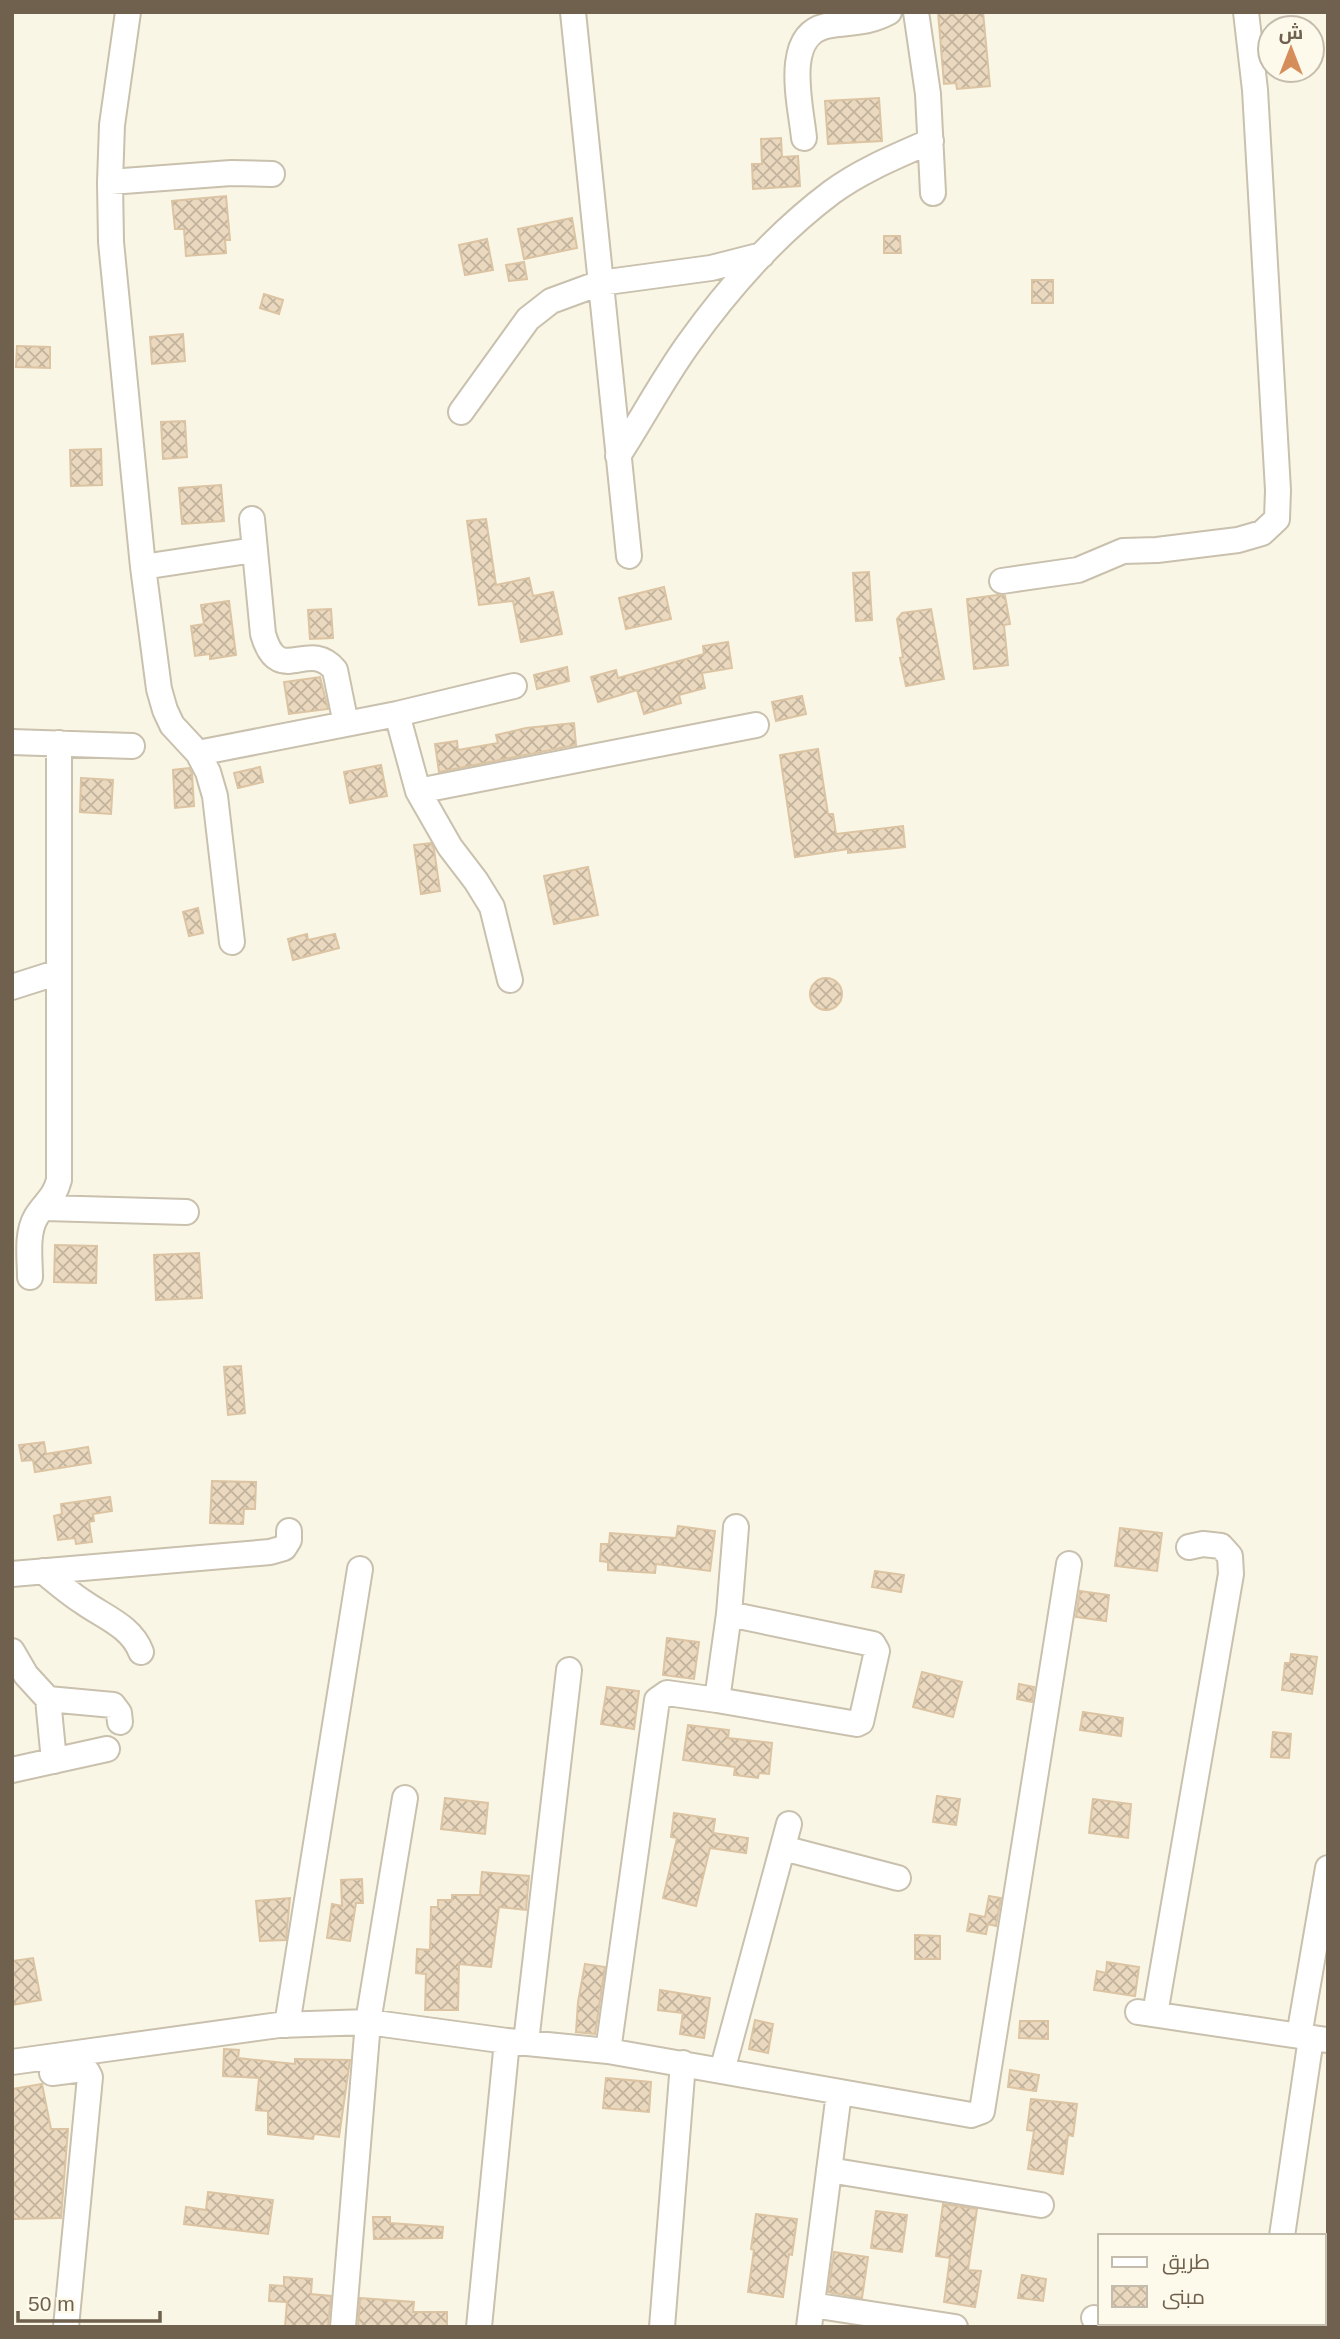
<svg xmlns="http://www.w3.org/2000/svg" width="1340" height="2339" viewBox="0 0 1340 2339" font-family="Helvetica,Cairo,sans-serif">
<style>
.building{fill:url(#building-cross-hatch);stroke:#dcc4a3;stroke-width:2}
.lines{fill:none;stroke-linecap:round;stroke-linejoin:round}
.minor-casing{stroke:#c9c0ad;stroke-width:28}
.minor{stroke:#fff;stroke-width:24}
</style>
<defs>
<pattern id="building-cross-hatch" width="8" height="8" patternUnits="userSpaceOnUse" patternTransform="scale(1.75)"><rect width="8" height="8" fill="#ead8bf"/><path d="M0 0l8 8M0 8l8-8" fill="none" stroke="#c2b39d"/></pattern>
</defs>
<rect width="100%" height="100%" fill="#f9f6e6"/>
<path class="building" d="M938,12H983L990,86L957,89L956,83L944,84Z
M879,98L882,141L828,144L825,101Z
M781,138L782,157L798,156L800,186L753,189L752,164H762L761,139Z
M226,196L230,240H225L226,253L186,256L184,229H175L172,201Z
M572,218L577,248L524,259L518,229Z
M884,236H900L901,253H884Z
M487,239L493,270L465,275L459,245Z
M524,262L527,279L509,281L506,265Z
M1032,280H1053V303H1032Z
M264,294L283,300L279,314L260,308Z
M183,334L185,361L152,364L150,337Z
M17,346L50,347V368L16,367Z
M185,421L187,457L163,459L161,422Z
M101,449L102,485L71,486L70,450Z
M221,485L224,521L182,524L179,488Z
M486,519L496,585L529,578L533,596L553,592L562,634L521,642L513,601L479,605L467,521Z
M869,572L872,620L856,621L853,573Z
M664,587L671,619L626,629L619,598Z
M997,595L1005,596L1010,624L1004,625L1008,665L974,669L967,599Z
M229,601L236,655L210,659V654L195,656L191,626L204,624L201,605Z
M331,609L333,638L310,639L308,610Z
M931,609L944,679L906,686L900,658L903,657L897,619L902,613Z
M728,642L732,668L702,673L705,688L679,695L681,703L644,714L637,690L598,702L591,677L616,670L618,678L704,654L703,646Z
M567,667L569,681L537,689L534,675Z
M320,677L328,709L289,714L284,682Z
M802,696L806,714L776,721L772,702Z
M574,723L576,745L439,772L435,744L457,741L458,750L498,743L496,735L526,728Z
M818,749L828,814H833L836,834L903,826L905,847L848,853V849L795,857L780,755Z
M381,765L387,796L350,803L344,772Z
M260,767L263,782L238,788L234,773Z
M189,768L192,773L194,806L175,808L173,770Z
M81,778L113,780L111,814L80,812Z
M431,843L434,849L440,891L421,894L414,845Z
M588,867L598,915L554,924L544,876Z
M198,908L203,933L189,936L183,912Z
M307,934L308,940L335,934L339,948L293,960L288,939Z
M810 994a16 16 0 1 1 32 0a16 16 0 1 1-32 0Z
M55,1245L97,1246L96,1283L54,1282Z
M199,1253L202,1298L156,1300L154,1255Z
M241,1366L245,1413L228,1415L224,1367Z
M44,1442L46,1454L88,1447L91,1463L35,1472L33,1460L22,1461L19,1445Z
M212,1481L256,1482L255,1509H244L243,1524L210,1523Z
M110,1497L112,1511L93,1514L94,1521L89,1522L92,1542L76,1544L75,1538L58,1540L54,1516L62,1514L61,1504Z
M678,1526L715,1531L710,1571L656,1564L655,1573L608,1570V1562L600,1561L601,1544H609L610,1533L676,1538Z
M1120,1528L1162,1533L1157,1571L1115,1566Z
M875,1571L904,1575L901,1592L872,1587Z
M1080,1591L1109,1595L1106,1621L1076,1617Z
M667,1638L699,1642L694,1679L663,1675Z
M1291,1654L1317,1657L1312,1694L1282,1690L1285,1663H1290Z
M922,1672L962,1682L953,1717L913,1707Z
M1019,1684L1034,1687L1032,1702L1017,1699Z
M607,1687L639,1691L634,1729L601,1724Z
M1083,1712L1123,1718L1121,1736L1080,1730Z
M688,1725L729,1730L728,1738L772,1743L769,1774L759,1773L758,1778L734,1775L735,1767L683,1760Z
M1273,1732L1291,1734L1289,1758L1271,1757Z
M937,1796L960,1799L956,1825L933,1822Z
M445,1798L488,1803L485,1834L441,1829Z
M1093,1799L1131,1804L1128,1838L1089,1833Z
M674,1813L715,1819L713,1833L748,1838L746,1853L710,1848L696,1906L663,1898L677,1838L671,1837Z
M482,1872L529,1876L526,1910L499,1907L491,1967L459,1964L458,2010H425L426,1974L416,1973L417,1949L430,1950L431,1907H438V1900H452V1895H480Z
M362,1879L363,1903H356L350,1941L327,1938L332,1904L342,1906L341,1880Z
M989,1896L1001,1898L996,1926L988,1924L986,1934L967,1931L970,1914L985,1917Z
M290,1898L286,1940L260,1941L256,1901Z
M915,1935L940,1936V1959H915Z
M33,1958L41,2000L12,2005V1961Z
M1107,1962L1139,1967L1135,1996L1094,1990L1097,1971L1106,1973Z
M585,1964L605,1967L595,2034L576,2032L578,2002Z
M660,1990L710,1998L704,2038L680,2034L683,2013L658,2010Z
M755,2020L773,2024L768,2053L749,2049Z
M1020,2021H1048V2039L1019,2038Z
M224,2049L239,2050L238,2058L295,2064V2059L350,2060L339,2137L314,2134L313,2139L268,2134V2111L256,2110L259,2078L223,2076Z
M1010,2070L1039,2075L1036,2091L1008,2087Z
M606,2078L651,2082L649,2112L603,2108Z
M42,2084L51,2129H68L61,2218L13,2219L12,2089Z
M1031,2099L1077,2104L1073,2136L1068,2135L1063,2174L1028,2169L1034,2131L1027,2130Z
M208,2192L273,2200L268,2234L184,2224L186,2207L206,2210Z
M943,2204L977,2209L968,2270L981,2271L975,2307L944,2302L950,2258L936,2256Z
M876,2211L907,2215L902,2252L871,2248Z
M756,2214L797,2219L792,2255L789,2254L783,2297L748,2292L754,2250L751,2249Z
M373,2217H390V2223L443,2227L442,2238L374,2239Z
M834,2252L868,2257L862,2298L828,2292Z
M1022,2275L1046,2279L1043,2301L1018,2298Z
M284,2277L312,2279L311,2294L331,2296L328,2327H285L287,2302L269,2301L270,2285L284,2286Z
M360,2298L414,2302L413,2312H447V2327H358Z"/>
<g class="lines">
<g class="minor-casing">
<path id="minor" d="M128,12L112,125L110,182L111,242L143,567L159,689L165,710L172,725L198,753L208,772L215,796L232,942
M573,12L629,556
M916,12L928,94L933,193
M804,138C801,106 782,36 826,26C851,21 864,25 889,12
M110,182L231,173L272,174
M461,412L528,319L551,301L600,283L711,268L762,255
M618,456C642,419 663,379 689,343C729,287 776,234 832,192C862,170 897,156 931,141
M252,519L263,634C279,689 308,637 335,670L346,724
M143,567L254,550
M1002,581L1078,570L1123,551L1157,550L1238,540L1262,533L1277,519L1278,490L1255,90L1246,12
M397,714L418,791L450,847L476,881L492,907L510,980
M12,742L132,746
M198,753L397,714L514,686
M418,791L756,725
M12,987L59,972
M45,1208L186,1212
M30,1277C30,1259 26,1234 36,1217C45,1202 54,1199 59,1180V743
M43,1571C56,1582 69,1593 83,1602C104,1617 131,1626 141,1652
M12,1574L270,1552L284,1548L289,1540V1531
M12,1651L26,1675L48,1699L113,1705L119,1713L120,1722
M48,1699L54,1761
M717,1700L857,1724L861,1722L877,1651L873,1644L729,1614
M12,1770L107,1749
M783,1848L898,1878
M1138,2012L1327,2040
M1155,2014L1231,1574L1230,1556L1221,1546L1203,1544L1189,1547
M287,2025L360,1569
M1299,2036L1328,1868
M526,2042L569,1670
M608,2051L657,1700L667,1693L717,1700L729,1614L736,1527
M12,2062L279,2025L368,2022L507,2041L608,2051L971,2115L982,2111L1069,1564
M722,2071L789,1824
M52,2073L83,2069L87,2071L90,2077L66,2327
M829,2170L1041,2205
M1282,2236L1311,2038
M812,2305L955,2327
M1094,2318L1100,2319
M1135,2323L1162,2327
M343,2327L368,2022L405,1798
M479,2327L507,2041
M662,2327L683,2063
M809,2327L839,2093
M1269,2327L1270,2323"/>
</g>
<use href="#minor" class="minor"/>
</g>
<rect width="1340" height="2339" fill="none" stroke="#6f614e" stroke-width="28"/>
<rect x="1098" y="2234" width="228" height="91" fill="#fdf9eb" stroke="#c4bcac" stroke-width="2"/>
<rect x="1112" y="2257" width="35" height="10" fill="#ffffff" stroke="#c4bcac" stroke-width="2"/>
<text x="1162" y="2269" font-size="21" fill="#6f614e">طريق</text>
<rect x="1112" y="2286" width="35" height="21" fill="url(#building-cross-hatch)" stroke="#c4bcac" stroke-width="2"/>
<text x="1162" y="2304" font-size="21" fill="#6f614e">مبنى</text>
<g transform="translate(1291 49)"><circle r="33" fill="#fdf9eb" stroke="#c4bcac" stroke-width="2"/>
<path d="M0-5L12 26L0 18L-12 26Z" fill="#d58e59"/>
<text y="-10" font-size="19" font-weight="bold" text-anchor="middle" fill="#6f614e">ش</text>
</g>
<path d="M18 2311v10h142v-10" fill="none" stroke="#6f614e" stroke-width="3.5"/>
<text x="28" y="2311" font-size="21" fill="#6f614e" stroke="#fdf9eb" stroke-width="5" paint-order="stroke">50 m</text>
</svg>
